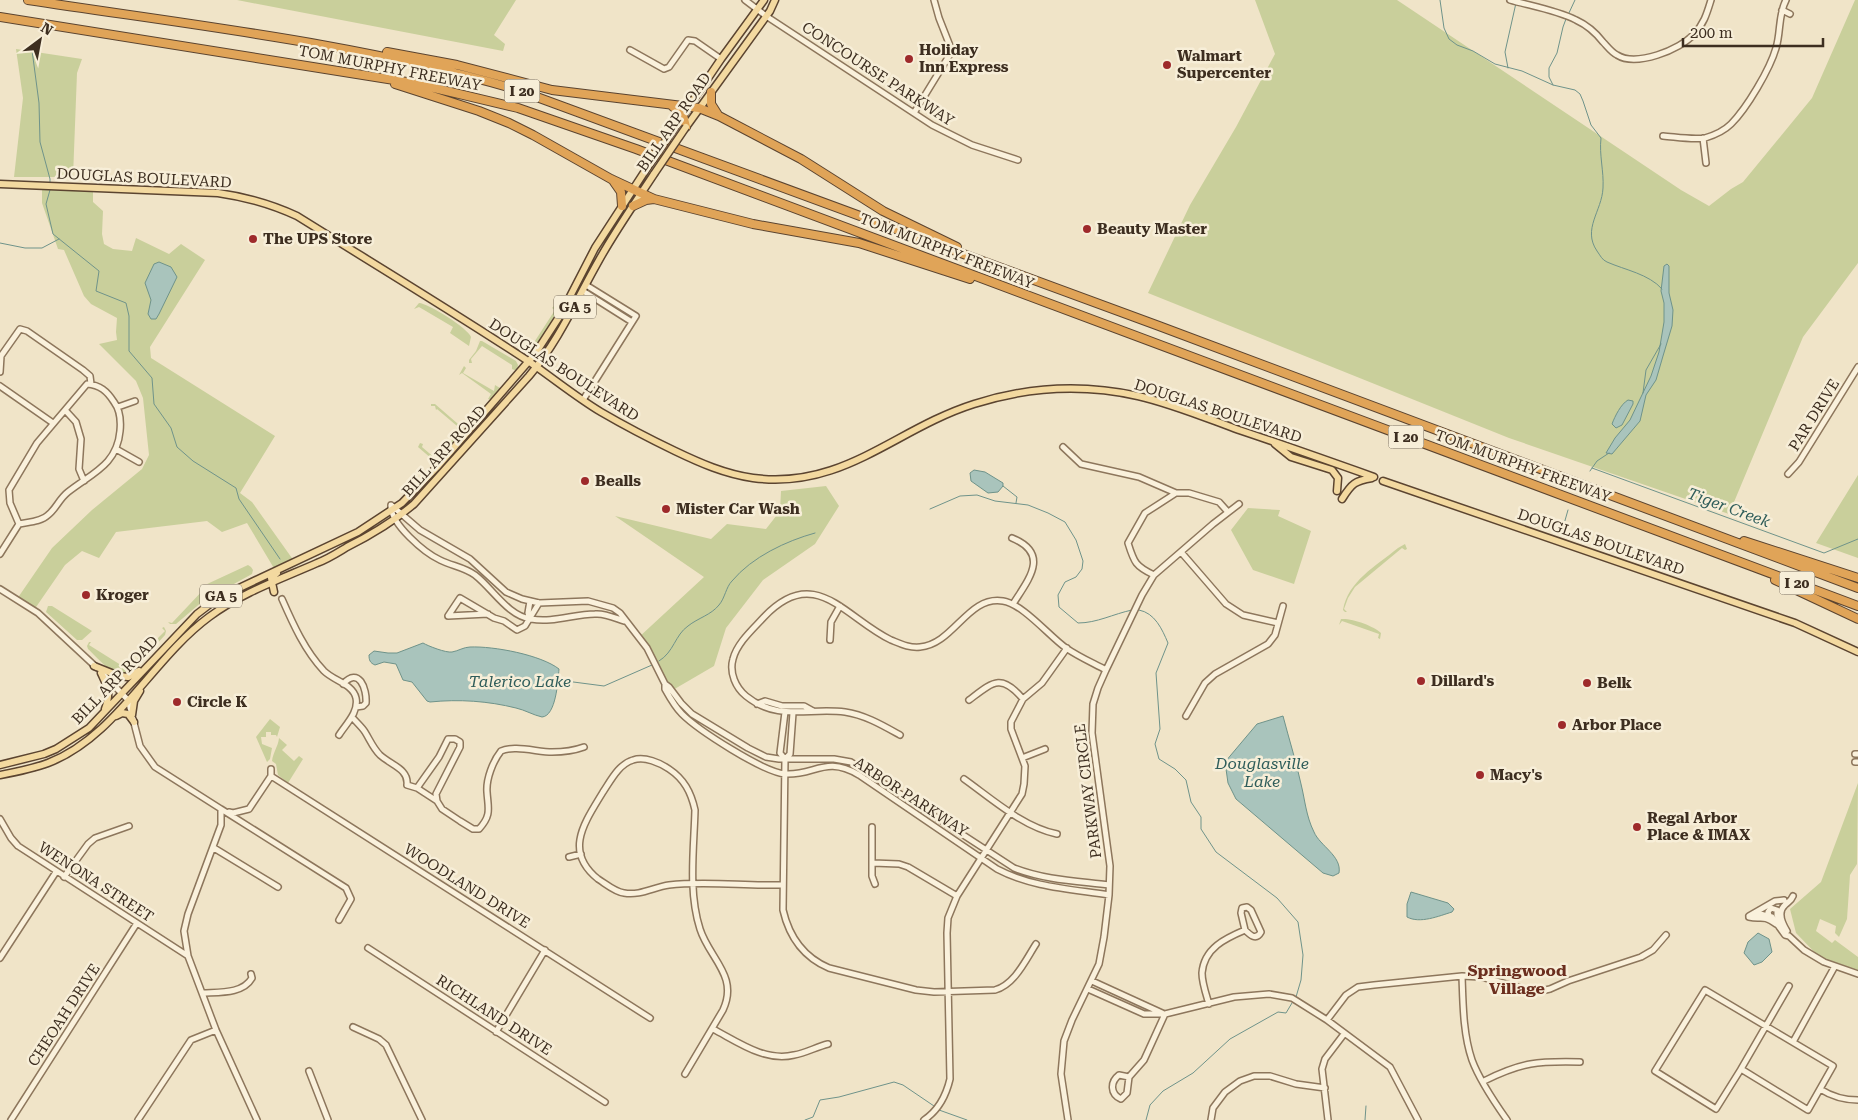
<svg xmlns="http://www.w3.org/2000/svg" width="1858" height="1120" viewBox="0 0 1858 1120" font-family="'Roboto Serif',serif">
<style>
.green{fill:#c9cf9b}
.water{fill:#a9c4bc;stroke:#6f938a}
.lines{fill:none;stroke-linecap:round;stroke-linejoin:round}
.stream{stroke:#6f938a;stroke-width:1}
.minor-casing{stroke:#8d765c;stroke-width:8}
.major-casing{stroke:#5b4430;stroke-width:9}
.highway-casing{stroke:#5b4430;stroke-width:10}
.minor{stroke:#faf1dc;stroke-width:5}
.major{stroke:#f3d9a0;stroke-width:6}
.highway{stroke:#e0a458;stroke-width:8}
.major-bridge-casing{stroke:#5b4430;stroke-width:9;stroke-linecap:butt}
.major-bridge{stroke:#f3d9a0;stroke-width:6}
.poi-dot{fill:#9e2a2b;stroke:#f7eed8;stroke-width:2}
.labels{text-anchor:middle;stroke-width:5;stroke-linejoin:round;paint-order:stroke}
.shield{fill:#f7eed8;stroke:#756857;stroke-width:1}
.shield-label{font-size:14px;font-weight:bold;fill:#3d2e20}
.poi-label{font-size:15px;font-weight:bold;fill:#3d2e20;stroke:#f7eed8;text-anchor:start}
.street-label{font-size:15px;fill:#3d2e20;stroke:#f7eed8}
.water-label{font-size:16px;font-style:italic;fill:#2f5d5a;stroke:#f7eed8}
.neighbourhood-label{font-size:16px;font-weight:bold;fill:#6b2e1e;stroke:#f7eed8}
</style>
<rect width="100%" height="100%" fill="#f0e4c8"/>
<path class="green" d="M237,0H516L494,35L505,44L503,51Z
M1255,0H1397L1681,190L1709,206L1731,189L1743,182L1812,98L1855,0H1858V263L1803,337L1729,514L1509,438L1148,293L1190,205L1236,127L1275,54Z
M16,49L82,59L77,73L73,177H14L23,98Z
M42,186L93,187V202L103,211L102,234L104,244L113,249L132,251L136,238L169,254L181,244L205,260L150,347L151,358L275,436L240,493L252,502L294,561L275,570L247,523L222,532L207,521L116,532L99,558L82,551L65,565L34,610L17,599L52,548L92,510L142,469L149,455L143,398L136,381L99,344L117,340L116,332L117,318L91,304L84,296L64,250L58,249L42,203Z
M419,303C428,303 469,329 471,337L469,346L450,333L453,327L419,307L414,309Z
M554,306L557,307L558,310L534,350L529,352L501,334L500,331L503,327L502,331L524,345L528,341L533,344L555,310L552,308Z
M480,341H482L516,361L518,365L517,371L512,369V365L482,346L471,359L472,363H469V360L476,351Z
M464,366L466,368L463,373L494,391L495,385L500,388V391L492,400L488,399L491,394L462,373L459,375Z
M431,404H435L465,430L440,459L436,461L432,459L418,447L420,443L423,444L422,447L436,459L458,433L456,430L457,426L437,409L436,410L435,406H431Z
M1858,475V558L1816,543Z
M826,486L839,506L815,544L763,580L726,628L714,666L666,694L643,646L638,638L704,577L615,516L711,539L727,524L766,529L780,511L781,491Z
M1248,508L1280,510L1278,516L1311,531L1294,584L1253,570L1231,530Z
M1405,544L1407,549L1405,550L1402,548L1355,587L1348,598L1344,609L1347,612H1345L1343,610C1348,581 1376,566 1398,548Z
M248,565L251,567L253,570L252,574L203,601L176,624H170L168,622L172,623L205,588V585Z
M48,606H52L92,631L82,640H77L46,612Z
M1341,619C1352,618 1374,626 1381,633L1380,639L1378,638L1379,634L1342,621L1339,625Z
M164,627L166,631L165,635L131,672C113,679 100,660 88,649L87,646L89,642H91L89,645L124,667L127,660L130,666L165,631L162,628Z
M270,719L280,727L277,737L276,735H271V732H266V737H261L262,744L272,748L270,759L267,762L256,737Z
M279,738L287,745L282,750L294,761L299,756L303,759L288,783L278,775L276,764L272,761C273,752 278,747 279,738Z
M1858,783L1857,864L1850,875L1847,919L1839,937L1835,933L1836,926L1820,919L1816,931L1832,943L1835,940L1858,957V970L1824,962L1796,933L1790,909L1821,882Z"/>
<path class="water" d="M159,262L171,267L177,277L159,314L156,319H151L148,314L151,300L145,283L154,264Z
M1667,264L1669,266V293L1673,310L1672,326L1663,356L1656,380L1646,395L1640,421L1612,454L1606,453L1615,438L1630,420L1651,376L1659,352L1664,322V303L1661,291L1664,266Z
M1628,400L1633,401V404L1622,425L1616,428L1612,424C1615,416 1621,404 1628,400Z
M974,470L985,472L1003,483V486L998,492L988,493L971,481L970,473Z
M423,643C428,646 446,653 452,652C458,651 464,647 470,647C494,646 541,655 559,669C558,681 556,716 542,717C533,715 525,710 516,708C488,701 459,699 430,702L427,701L412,682L403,680L396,664L384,662L375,665C370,663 369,660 369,655L374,651L388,653H397Z
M1283,716C1289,739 1296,761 1301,784C1305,800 1306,816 1314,832C1320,846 1342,856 1339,873L1333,876L1323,873L1236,799L1228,783L1225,762L1257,724Z
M1411,892L1448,903L1454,909L1452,912C1439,916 1420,924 1407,917V904Z
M1758,933L1769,939L1772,952L1762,962L1754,965L1744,953L1748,942Z"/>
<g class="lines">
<path class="stream" d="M1440,0L1444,28L1449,39L1457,45L1473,51L1495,64L1522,71L1553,85L1575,90L1580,94L1583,101L1591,125L1601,138C1599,155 1604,171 1603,188C1602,211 1582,229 1597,251C1600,255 1602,260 1607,262C1625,270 1649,274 1662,289
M1568,15L1575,0
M32,50L39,103L40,142L50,179V183
M1508,68L1505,52L1516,3
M1553,85L1549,77V68L1557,53L1563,27L1566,19
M50,190L46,204L53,234L99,271L96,291L126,303L129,316V351L152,378L154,404L171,428L177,447L193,461L236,488L239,499L280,559
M0,243L25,248H42L59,239
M1643,393L1646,370L1661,344
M1592,468L1824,553L1858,539
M1590,471L1597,461L1609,453
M1003,486L1017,497L1016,503
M930,509L960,496L977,495L995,501L1028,505L1048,513L1065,522L1076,540L1083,561L1082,569L1076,577L1065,582L1058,595L1059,607L1078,623C1097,623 1113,614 1132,610
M1562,531L1568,510
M1139,610C1155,613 1162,629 1168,643L1156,673L1160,729L1155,744L1159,759L1175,769L1186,780L1191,802L1201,817V829L1216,852L1277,898L1298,922L1303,955L1301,980L1296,997
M659,661C674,652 675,635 688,626C698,618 711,615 719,605C725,598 726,587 732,581C752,557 786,541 815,533
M558,680L604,686L652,665
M939,1110L967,1120
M805,1120L813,1117L820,1100L839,1097L894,1082L903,1085L934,1106
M1146,1120L1150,1105L1163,1091L1193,1073L1230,1039L1278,1012L1286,1013L1292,1003
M1365,1120L1366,1106"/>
<g class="minor-casing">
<path id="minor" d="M745,0L766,16L932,125L972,145L1018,160
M1510,0C1531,6 1556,10 1576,20C1587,25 1596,33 1603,42C1607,46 1611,52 1617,55C1636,67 1680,50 1694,34C1704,24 1707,13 1711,0
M1782,10L1790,14
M630,50L664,69L669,67L688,40L695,41L721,59
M914,113L952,51L939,18L934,0
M1663,136C1676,137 1692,140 1705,138C1715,135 1724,131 1731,124C1747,108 1770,69 1776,48C1781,32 1778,15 1786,0
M1703,138L1706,163
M583,291L632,322
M0,372L1,356L20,329L27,331L83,370L90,376L91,384
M0,386L53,423
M583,400L636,316L586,285
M118,407L135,401
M65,410L76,422L81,439L79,469L84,481
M1063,447L1081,464L1139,477L1176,493
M116,449L139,462
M1788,474L1799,462L1858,367
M1012,538C1051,554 1028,580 1013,604
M1181,552L1226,604L1243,615L1278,623
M0,554L19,524C28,522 41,522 48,515C56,509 59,499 68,492C92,473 117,465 120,431C121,421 120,410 114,402C107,391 100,385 87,384L37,443L9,490L10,503L19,524
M1154,575C1135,566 1134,562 1128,543L1145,513L1176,493H1189L1219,502L1228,512
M0,589L38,613L96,667
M282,599C293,624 305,651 324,671C334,681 353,684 356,698C359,712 346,724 339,735
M488,614L448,616L460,598L494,618L504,621L517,630L525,626L539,603
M530,619L528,613L530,601
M624,621C615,618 605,613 595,614C574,614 553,623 531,619C508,616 493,589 475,575C464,567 452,566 440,560C425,553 390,524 391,505L420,530L470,559L506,592L522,599L539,603L588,601L613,608L620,613L647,648L665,684V689C670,698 675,707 682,714C698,730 763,772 785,774C815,776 825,755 859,775L997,869C1031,887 1070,889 1109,895
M830,640L831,622L840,606
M102,673L128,700L131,711
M343,684C359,666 367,689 366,703L363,706L356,707
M665,684L669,687L681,703L692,714L748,748L766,757L779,759H834L851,762L1014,868C1045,880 1076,881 1109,885
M969,700C993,682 1001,673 1023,699
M757,704L765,701L782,706H804L813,711
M785,712L780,753L785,759L783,910C789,936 803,957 829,968L916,990L934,992L995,990C1015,984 1025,961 1036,944
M1186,716L1205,683L1215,674L1268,644L1275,635L1283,606
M352,717C356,722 362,727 365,732C370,740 373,748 380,755C391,765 409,769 407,785L417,788L439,757L448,739H455L460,742V747L436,794L437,801
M133,719L140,746L155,767L221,809V825L188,914L184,931L188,956L216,1030L257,1120
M900,735C882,725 865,715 845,712C809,707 778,722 746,696C736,688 729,673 733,659C737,643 753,629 764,617C815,563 845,618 891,640C901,644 909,648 920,647C954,644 968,595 1003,601C1023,604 1049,636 1066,648C1079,657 1093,663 1106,670
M1855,754H1858
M1022,758L1045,749
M785,759L790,754L793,713
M1855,762H1858
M271,776L650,1018
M964,779C992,799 1023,827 1057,834
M417,788L437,801L442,809L460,821L473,829H479C492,815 488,808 487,792C486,779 493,761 501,751C513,745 538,752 552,752C564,752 573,751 584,747
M221,809L346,888L351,899L339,920
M229,812L233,813L249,809L271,776V769
M0,819L11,838L18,846L188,956
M872,827V876L875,884
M214,848L278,887
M569,857L581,854
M873,863L899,864L908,867L957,896
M64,877L88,844L95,838L129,826
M1777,910V915L1781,923
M1756,913L1772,917L1785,935L1789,936L1804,950L1824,962L1858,974
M1769,915L1768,912L1771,908L1777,910
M1749,916L1775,901L1784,900
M1749,917C1762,920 1762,914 1776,924
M1787,931C1782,923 1777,912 1785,905C1789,901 1791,901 1793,896
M368,948L605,1102
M0,958L56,872
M1462,976C1463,1003 1463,1034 1472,1060C1479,1079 1495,1103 1507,1120
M1092,981L1162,1013
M1088,989L1144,1014H1165L1234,997L1269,994L1292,998L1327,1020L1390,1067L1418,1120
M1705,990L1833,1066L1808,1110L1741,1069L1716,1109L1655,1071Z
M203,993C219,992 243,994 252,978L251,974
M1209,1004C1206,994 1202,983 1202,973C1204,948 1226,938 1245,930C1250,935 1256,941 1261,932L1251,910L1247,907L1242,908L1241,913L1245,930
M1327,1020L1346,995L1358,987L1374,985L1462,976L1481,977L1525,989L1541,991L1550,989L1568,981L1641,957L1653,950L1666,935
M353,1027L379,1039L386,1045L422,1120
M713,1029C738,1042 765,1062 794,1055C806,1053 816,1047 828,1044
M496,1032L545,950
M1793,1042L1835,966
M1741,1069L1789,986
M309,1071L328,1120
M685,1074L723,1010C739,976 709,958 700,929C688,892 694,848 695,810C691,792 684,779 669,769C660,763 645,756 633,760C619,764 611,780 603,792C585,822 563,851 598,879C606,884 615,892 624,893C640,896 654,887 669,885C706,881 745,886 783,885
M1129,1077L1119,1075C1110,1082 1110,1094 1121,1099L1127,1093L1129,1077L1144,1060L1165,1014
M1484,1081C1522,1062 1538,1061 1580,1062
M1820,1089C1831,1096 1845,1100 1858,1100
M11,1120L137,923
M138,1120L191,1040L216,1030
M924,1120C939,1110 946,1096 950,1079L947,933L948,918L957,896L1022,794L1024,784L1025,766L1011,729V722L1023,699L1042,683L1067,648
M1068,1120L1061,1074L1064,1041L1072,1020L1099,964L1104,937L1109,895L1110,866L1092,733L1093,704L1098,688L1106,670L1142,595L1154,575L1213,524L1239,504
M1211,1120L1213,1108L1225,1092L1240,1081L1254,1076H1270L1296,1084L1325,1088
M1328,1120L1322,1069L1325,1059L1344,1034"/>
</g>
<g class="major-casing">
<path id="major" d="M677,124L721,59L764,0
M686,127L770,11L775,0
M0,184L218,193C246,197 271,204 297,216C374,264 452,311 528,361C553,378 576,397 601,412C625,426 650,439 675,451C700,463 725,474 753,478C843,490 895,429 974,404C1027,387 1084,384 1138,396C1173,404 1206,418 1239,430C1284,445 1329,461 1374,477
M1275,444L1291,457L1332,470L1338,478L1337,491
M1383,481L1795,623L1858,652
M1342,499C1352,483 1355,481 1372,478
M274,592L271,578L277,573
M94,666L119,676L128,677L139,671
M101,673C108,688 111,692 105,709
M132,715L134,701L140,691
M116,716L122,713L128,714L134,722
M0,765L44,754L56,749L89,728L197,614L218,598L358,532L402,503L437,467L535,354L561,314L595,248L645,171
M0,775C16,772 32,769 48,763C116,737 152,659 209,617C241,593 281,579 317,563C328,559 337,553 347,547C371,535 393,522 414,504L529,376C558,342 576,301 598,262C615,231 635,203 654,174"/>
</g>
<g class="highway-casing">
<path id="highway" d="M28,0C191,25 357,43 515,89L1159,326L1858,588
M0,17L413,83L518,108L636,149L1858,606
M387,52L457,65L552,90L699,108L719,116L801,159L883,211L957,247
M395,84L479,111L509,123L533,135L611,179L654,199L753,224L859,243L970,279
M711,92V104L718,115
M672,106L683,115L686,127
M614,182L621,192L622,206
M633,206L646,200L654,199
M1744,541L1858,578
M1775,580L1858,619"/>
</g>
<use href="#minor" class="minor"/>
<use href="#major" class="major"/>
<use href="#highway" class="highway"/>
<g class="major-bridge-casing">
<path id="major-bridge" d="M645,171L677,124
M654,174L686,127"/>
</g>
<use href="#major-bridge" class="major-bridge"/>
</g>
<g class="poi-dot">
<circle cx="909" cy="59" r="5"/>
<circle cx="1167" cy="65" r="5"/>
<circle cx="1087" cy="229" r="5"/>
<circle cx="253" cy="239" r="5"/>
<circle cx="585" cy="481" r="5"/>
<circle cx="666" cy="509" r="5"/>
<circle cx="86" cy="595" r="5"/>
<circle cx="1421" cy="681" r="5"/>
<circle cx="1587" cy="683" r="5"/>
<circle cx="177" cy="702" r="5"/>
<circle cx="1562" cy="725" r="5"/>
<circle cx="1480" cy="775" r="5"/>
<circle cx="1637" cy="827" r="5"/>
</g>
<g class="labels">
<g class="shield">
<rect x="504.5" y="79.5" width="35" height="23" rx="4"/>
<rect x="554" y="295.5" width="42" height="23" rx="4"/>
<rect x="1388.5" y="425.5" width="35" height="23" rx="4"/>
<rect x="1779.5" y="571.5" width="35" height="23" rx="4"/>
<rect x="200" y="584.5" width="42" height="23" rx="4"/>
</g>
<g class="shield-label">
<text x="522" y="96">I 20</text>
<text x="575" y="312">GA 5</text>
<text x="1406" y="442">I 20</text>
<text x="1797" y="588">I 20</text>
<text x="221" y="601">GA 5</text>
</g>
<g class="poi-label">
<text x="919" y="55">Holiday<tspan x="919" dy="17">Inn Express</tspan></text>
<text x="1177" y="61">Walmart<tspan x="1177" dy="17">Supercenter</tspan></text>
<text x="1097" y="234">Beauty Master</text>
<text x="263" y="244">The UPS Store</text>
<text x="595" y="486">Bealls</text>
<text x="676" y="514">Mister Car Wash</text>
<text x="96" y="600">Kroger</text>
<text x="1431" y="686">Dillard's</text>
<text x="1597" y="688">Belk</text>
<text x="187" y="707">Circle K</text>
<text x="1572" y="730">Arbor Place</text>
<text x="1490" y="780">Macy's</text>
<text x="1647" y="823">Regal Arbor<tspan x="1647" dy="17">Place &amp; IMAX</tspan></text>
</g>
<g class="street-label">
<text transform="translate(390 68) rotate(11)" y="5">TOM MURPHY FREEWAY</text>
<text transform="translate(878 74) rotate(33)" y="5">CONCOURSE PARKWAY</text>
<text transform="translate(674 122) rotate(-55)" y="5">BILL ARP ROAD</text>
<text transform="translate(144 178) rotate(3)" y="5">DOUGLAS BOULEVARD</text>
<text transform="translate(947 251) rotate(21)" y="5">TOM MURPHY FREEWAY</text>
<text transform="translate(564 370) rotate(33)" y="5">DOUGLAS BOULEVARD</text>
<text transform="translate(1218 411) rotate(18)" y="5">DOUGLAS BOULEVARD</text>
<text transform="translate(1814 415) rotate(-58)" y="5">PAR DRIVE</text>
<text transform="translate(444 451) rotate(-48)" y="5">BILL ARP ROAD</text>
<text transform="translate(1523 466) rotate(20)" y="5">TOM MURPHY FREEWAY</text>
<text transform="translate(1601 542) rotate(19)" y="5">DOUGLAS BOULEVARD</text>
<text transform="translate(115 680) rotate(-46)" y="5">BILL ARP ROAD</text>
<text transform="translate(1088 791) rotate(-97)" y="5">PARKWAY CIRCLE</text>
<text transform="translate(911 797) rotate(33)" y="5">ARBOR PARKWAY</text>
<text transform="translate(96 882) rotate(33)" y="5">WENONA STREET</text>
<text transform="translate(467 886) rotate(32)" y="5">WOODLAND DRIVE</text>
<text transform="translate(64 1015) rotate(-57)" y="5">CHEOAH DRIVE</text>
<text transform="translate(494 1015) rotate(33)" y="5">RICHLAND DRIVE</text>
</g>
<g class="water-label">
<text transform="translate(1729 507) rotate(20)" y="6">Tiger Creek</text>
<text x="520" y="687">Talerico Lake</text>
<text x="1262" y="769">Douglasville<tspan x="1262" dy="18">Lake</tspan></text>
</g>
<g class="neighbourhood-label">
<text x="1517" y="976">Springwood<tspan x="1517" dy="18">Village</tspan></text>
</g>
</g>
<g transform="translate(40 40) rotate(32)" stroke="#f7eed8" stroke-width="4" paint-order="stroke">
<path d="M0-4L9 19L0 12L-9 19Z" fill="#3d2e20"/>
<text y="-8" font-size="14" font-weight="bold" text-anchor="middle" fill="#3d2e20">N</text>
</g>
<path d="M1683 38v8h140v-8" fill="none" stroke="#3d2e20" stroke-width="2.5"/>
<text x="1690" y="38" font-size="15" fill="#3d2e20" stroke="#f7eed8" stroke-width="4" paint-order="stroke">200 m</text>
</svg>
